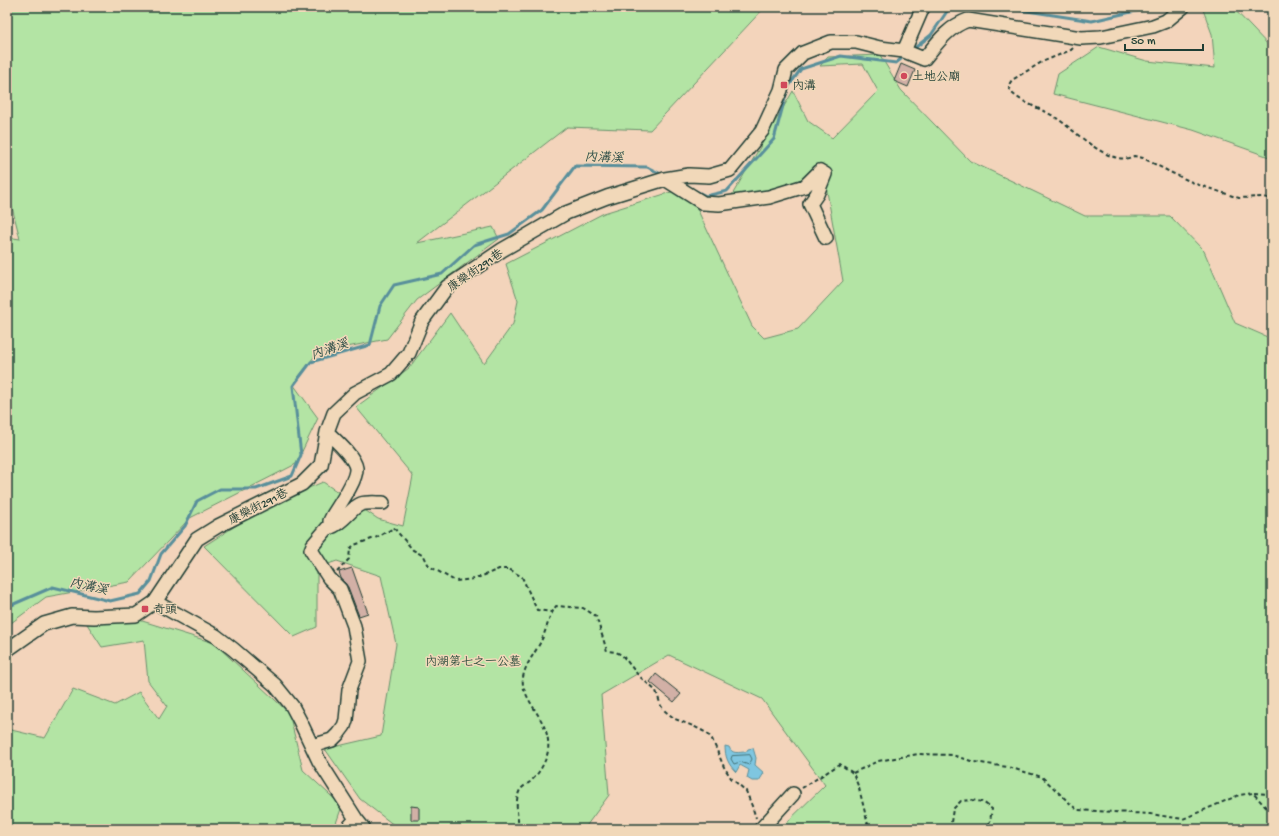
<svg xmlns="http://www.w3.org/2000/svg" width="1279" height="836" viewBox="0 0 1279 836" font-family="'Gochi Hand','LXGW WenKai TC',sans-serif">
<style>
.green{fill:#b3e4a4;stroke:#69906c}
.water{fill:#7fc6e0;stroke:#598f9b}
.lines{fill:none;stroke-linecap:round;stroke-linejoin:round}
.shore{stroke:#457479;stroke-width:1}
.stream{stroke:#598f9b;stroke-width:3}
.building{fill:#d2b0a6;stroke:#1f3d34}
.minor-casing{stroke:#1f3d34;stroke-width:16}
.path{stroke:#1f3d34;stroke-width:2;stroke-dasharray:4 3;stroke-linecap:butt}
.minor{stroke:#f1d8b9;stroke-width:13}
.poi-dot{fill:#d1495b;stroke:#f1d8b9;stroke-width:1.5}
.labels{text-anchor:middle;stroke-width:3;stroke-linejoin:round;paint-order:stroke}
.poi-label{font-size:12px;fill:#1f3d34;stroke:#f1d8b9;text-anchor:start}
.street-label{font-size:12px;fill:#1f3d34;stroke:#f1d8b9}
.park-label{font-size:12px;fill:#2e4e3f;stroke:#f1d8b9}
.water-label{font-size:13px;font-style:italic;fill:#294b45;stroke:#f1d8b9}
</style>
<rect width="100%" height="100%" fill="#f3d4bb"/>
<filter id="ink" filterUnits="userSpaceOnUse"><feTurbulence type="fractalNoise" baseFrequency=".025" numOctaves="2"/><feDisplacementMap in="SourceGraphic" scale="8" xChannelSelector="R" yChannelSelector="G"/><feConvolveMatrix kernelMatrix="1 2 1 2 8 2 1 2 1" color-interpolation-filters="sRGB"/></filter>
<g filter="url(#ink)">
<path class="green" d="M7,7H765L650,130L567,127L417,243L493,227L499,239L417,300L387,339L317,353L293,384L318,418L296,464L190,518L129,582L46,597L7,626V237L20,239L11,203L7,202Z
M1202,7H1232L1272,49V158L1193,130L1053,94L1058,74L1099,47L1147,61L1215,68L1212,34Z
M880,55L901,90L970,161L1085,216H1170L1204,251L1235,323L1272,339V829H780L825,785L762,699L669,655L601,695L609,795L584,829H399L360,799L325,749L381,736L396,644L381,576L337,561L317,568V627L294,637L204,546L268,505L323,482L378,519L403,526L413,476L356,407L409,368L450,313L484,364L513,324L518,301L506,264L604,213L687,187L752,326L764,338L798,329L843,281L826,186L804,178L768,193L732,195L793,91L808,121L832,138L878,91L863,64L820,66L828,57Z
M139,620L214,643L289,713L303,770L342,806L334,829H7V729L45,738L73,689L115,705L139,692L159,719L167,706L148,681L144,640L102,647L87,624Z"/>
<path class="water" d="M725,746L729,747C732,755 739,752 746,752L748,749L753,748L756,758L755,765L764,773L759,781H752L747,778L749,770L740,765L736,772C728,764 725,757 725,746Z"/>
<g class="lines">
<path class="shore" d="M750,755L752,759L749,765L740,762L734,764L731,759L732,756Z"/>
<path class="stream" d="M1001,7L1092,21L1153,7
M916,47L931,35L950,7
M696,191L706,196L727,191L774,139L788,87L801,69L841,56L896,63L901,59
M7,607L53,587L110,601L140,594L151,581L161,554L185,526L197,501L220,489H256L292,476L301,455L293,386L311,362L370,345L380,306L394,285L442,274L474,245L509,234L542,210L575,166L647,167L663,175"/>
</g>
<path class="building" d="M901,64L915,70L908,87L894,81Z
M352,568L368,613L359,616L348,587L341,578L339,572Z
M656,674L681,694L674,702L650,682Z
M411,806L419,807V820H411Z"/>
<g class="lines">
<g class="minor-casing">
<path id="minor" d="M904,51L924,59C937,43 948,27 968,20L1081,38L1101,37L1153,26L1166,21L1183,7
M665,179L703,203L719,204L769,197L805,186L820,171L825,174L817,194L810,204L826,238
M327,432C335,440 354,456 356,468C357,480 339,505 333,515L330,521L331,527C343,523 352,507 361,504C367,502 376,503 383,503
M155,602L216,636L233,649L275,685L292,706L300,721L319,761L356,819L364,829
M7,650L44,624L72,616L94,617L136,615L155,602L197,539L218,526L302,484L321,465L327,432L334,413L355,393L391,374L409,353L422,321L447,287L502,250L566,213L607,197L665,179L689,175L709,176L730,170L762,131L781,90L786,70L803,53L831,42H856L880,48L904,51L923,7
M312,746L332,740L338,734L344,726L346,720L349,690L360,661L354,626L340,589L329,578L311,550L313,545L330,525
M347,829L356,819
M761,829L793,794"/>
</g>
<path class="path" d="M1073,48L1071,50L1042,62L1012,80C1009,84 1007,88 1012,93C1024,104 1042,109 1055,117C1074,129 1110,169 1134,156L1143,158L1172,173L1196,184L1239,198L1263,197L1272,199
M337,572L349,559L350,549L354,545L375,538L394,528L413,550L424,556L429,566L455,581L475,579L499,569H509L522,577L537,610L552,612
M853,773L878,761L918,754L952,755L974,762L1008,767L1042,777L1077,810L1150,814L1183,819L1239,795L1253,793
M802,788L840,764L853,773L859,788L869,829
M1272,794L1253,793L1272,814
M519,829C518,817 514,801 520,790C522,787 527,784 530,782C538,775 546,762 548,751C551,725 532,711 524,689C518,671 535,655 542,639C547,628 549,616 556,606L583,608L596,616L607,651L616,652L622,655L638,675L656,691L661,706L665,711L675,719L693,726L707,733L712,739L724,767L731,778L746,791L752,806L756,818
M950,829L953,809L961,801L972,800L983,802L992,809L990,821L986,829"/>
<use href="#minor" class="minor"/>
</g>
</g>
<g class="poi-dot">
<circle cx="904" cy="76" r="4"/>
<rect x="780" y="81" width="8" height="8" rx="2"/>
<rect x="141" y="605" width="8" height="8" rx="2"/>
</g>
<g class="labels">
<g class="poi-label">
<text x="912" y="80">土地公廟</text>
<text x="792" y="89">內溝</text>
<text x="153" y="613">奇頭</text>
</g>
<g class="street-label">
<text transform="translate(475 270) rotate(-35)" y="4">康樂街291巷</text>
<text transform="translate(258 506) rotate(-27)" y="4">康樂街291巷</text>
</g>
<g class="park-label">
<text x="473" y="665">內湖第七之一公墓</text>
</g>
<g class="water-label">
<text transform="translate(604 156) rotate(2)" y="5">內溝溪</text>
<text transform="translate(329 348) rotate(-19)" y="5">內溝溪</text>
<text transform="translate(89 585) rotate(12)" y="5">內溝溪</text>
</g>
</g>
<rect width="1279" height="836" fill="none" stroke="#f1d8b9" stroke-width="24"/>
<rect x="12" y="12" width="1255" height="812" fill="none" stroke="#1f3d34" stroke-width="1.5" filter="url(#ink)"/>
<path d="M1125 44v6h78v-6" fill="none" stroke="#1f3d34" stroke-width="2"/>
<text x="1131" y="44" font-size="12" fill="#1f3d34" stroke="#f1d8b9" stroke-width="3" paint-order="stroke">50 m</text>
</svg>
